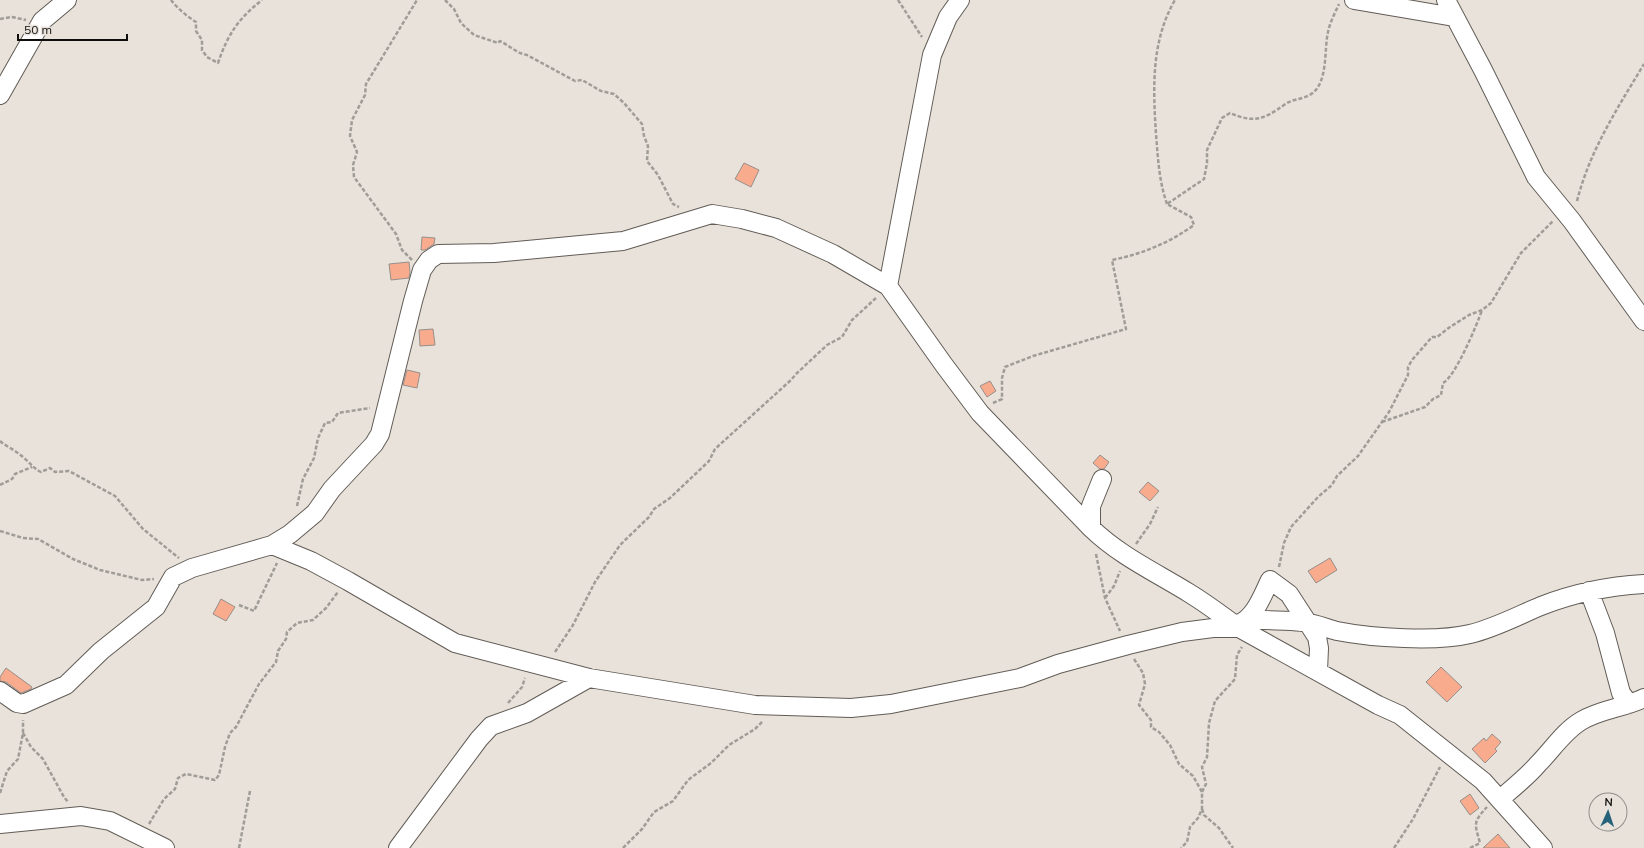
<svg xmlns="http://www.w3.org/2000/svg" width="1644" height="848" viewBox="0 0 1644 848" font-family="Mulish,sans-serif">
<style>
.building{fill:#f8ac8d;stroke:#978e8b}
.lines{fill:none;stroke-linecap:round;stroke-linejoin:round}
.minor-casing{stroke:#625c56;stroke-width:20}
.path{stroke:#a09c96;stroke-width:2.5;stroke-dasharray:4 2;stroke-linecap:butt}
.minor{stroke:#fff;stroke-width:18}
</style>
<rect width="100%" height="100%" fill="#e8e2db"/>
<path class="building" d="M744,163L759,170L751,187L735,179Z
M422,237L435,238L434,244L425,250H421Z
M409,262L410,272L409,278L391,280L389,264Z
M433,329L435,345L420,346L419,330Z
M407,370L420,373L417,388L403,385Z
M990,381L996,391L987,397L980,386Z
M1100,455L1109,462L1104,469H1100L1093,463Z
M1148,482L1159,491L1150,501L1139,492Z
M1330,558L1337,570L1316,583L1308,571Z
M221,599L235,607L226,621L213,614Z
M1441,667L1462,687L1447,702L1426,682Z
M6,668L32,687L31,689L21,693L6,682L0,681V677Z
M1492,734L1501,742L1495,749L1497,751L1485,763L1472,749L1484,738L1486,741Z
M1470,794L1479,808L1470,815L1460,801Z
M1498,834L1510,848H1483Z"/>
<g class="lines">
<g class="minor-casing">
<path id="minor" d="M1354,0L1454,17
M1446,0L1483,70L1536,177L1572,221L1644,321
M0,95L42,21L67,0
M888,286L932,55L948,17L960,0
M1091,528V506L1102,479
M272,545L311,561L348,581L455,643L589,678L755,705L851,708L891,704L1020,678L1058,664L1128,645L1182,632L1213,628H1239L1378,705L1400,715L1483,781L1543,848
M1589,591L1605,633L1621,693L1629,704
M1248,618C1266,622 1284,619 1302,622C1314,623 1326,628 1337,631C1372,638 1437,642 1470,634C1495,628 1517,616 1541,606C1574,593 1608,586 1644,584
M1238,624C1255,618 1263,594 1270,580L1289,594L1317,637L1319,648L1318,671
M0,691L17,703L23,704L66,685L101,651L156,607L173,577L192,568L272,545L290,534L315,513L332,489L374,444L380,434L413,301L422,270L429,260L438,254L494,253L623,241L712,214L742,219L776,228L833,254L888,286L944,365L980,413L1091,528C1120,556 1155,572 1189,593C1207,604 1223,616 1239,628
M1500,799C1513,788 1527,777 1538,764C1552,750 1564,731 1581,721C1601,709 1624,708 1644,698
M0,824L81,816L110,821L165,848
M398,848L479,739L491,726L527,713L589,678"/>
</g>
<path class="path" d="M171,0C177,8 188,17 196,22V31L202,40V50L207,57L218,63C228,34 238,19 262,0
M445,0L454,9L461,23L474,35L498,43L500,41C510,46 516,53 527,55L575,81L582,80L601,91L614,94L624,103L642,124L644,136L648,146L647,161L658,175L673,204L679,207
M898,0L922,37
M0,19L12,17L26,20
M1577,201C1590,150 1617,109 1644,64
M1167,204C1159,181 1158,159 1156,134C1153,88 1151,41 1175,0
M412,260L402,250L396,234L354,177L353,165L357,152L350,136L352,120L365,95L366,84L417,0
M993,403L1002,399V378L1005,367L1033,356L1126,329L1112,260C1142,254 1169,243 1194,225L1191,217L1167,204L1204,179L1207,163V150L1222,118L1230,113C1254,123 1263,120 1284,105C1293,98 1305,100 1314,92C1328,78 1324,50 1328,32C1330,22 1335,13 1339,4
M1382,422L1425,407L1433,399L1441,395L1443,383C1455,377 1477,325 1482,310
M0,441C7,447 17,451 24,458C30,463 33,468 41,472L50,468L55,472L69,471L115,496L143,529L179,558
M0,485L12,479L15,474L32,467
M297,506L303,479L314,458L318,438L325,423L332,422L338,413L370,408
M0,531L23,538L38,539L73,559L100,570L142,580L154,579
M1136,544L1150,524L1158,507
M1096,554L1105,598L1120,631
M1279,567L1284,543L1291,527L1318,497L1332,485L1337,476L1358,456L1389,412L1408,375V367L1412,360L1432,337H1437L1450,327L1469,315L1482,310L1491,303L1521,253L1553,221
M1105,598L1114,586L1120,571
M239,605L254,611L277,563
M555,652L573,625L595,582L620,545L649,517L654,509L670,498L709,461L715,449L791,380L796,374L827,345L842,337L852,320L876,298
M1134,659L1143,673L1145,684L1139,705L1151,720V727L1159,732L1170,745L1179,764L1193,776L1202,792V809L1198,818L1190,827L1187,842L1181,848
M508,703L522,687L525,678
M23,733L31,747L43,759L64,797L68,802
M1202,792L1206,784L1202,767L1207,757L1209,723L1215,701L1235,679L1237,655L1242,647
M0,793L7,771L18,759L23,733V720
M1202,809L1204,815L1219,828L1233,848
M149,824L164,799L175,789L178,778L186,774L215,780L219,775L225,747L230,733L236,727L259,684L276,662L278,651L286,639L287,632L297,623L313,620L326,608L338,592
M239,848L250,791
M623,848L642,829L654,812L673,801L688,780L711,763L729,745L755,729L763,721
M1394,848L1413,819L1440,767
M1470,848L1480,843C1475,824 1472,823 1487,807"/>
<use href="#minor" class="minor"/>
</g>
<g transform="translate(1608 812) rotate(3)"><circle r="19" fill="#e8e2db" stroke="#918d88"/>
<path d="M0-3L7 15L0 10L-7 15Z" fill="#26637a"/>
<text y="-6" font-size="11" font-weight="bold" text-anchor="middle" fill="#0f0d0b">N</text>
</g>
<path d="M18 34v6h109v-6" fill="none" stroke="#0f0d0b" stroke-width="2"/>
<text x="24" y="34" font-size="12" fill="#0f0d0b" stroke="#e8e2db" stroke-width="3" paint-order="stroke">50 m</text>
</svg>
